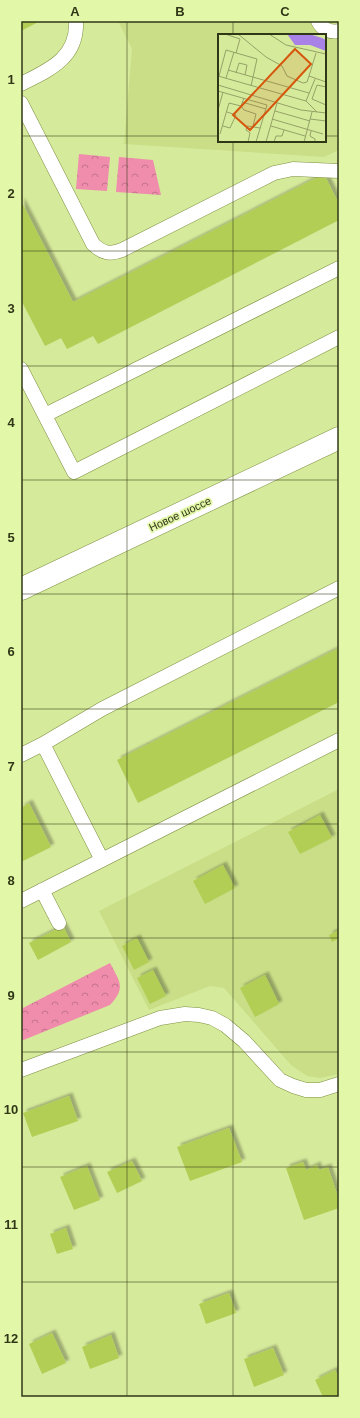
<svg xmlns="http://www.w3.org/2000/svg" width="360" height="1418" viewBox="0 0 360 1418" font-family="Helvetica,sans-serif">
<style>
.built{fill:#c9de87;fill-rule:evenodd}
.park{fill:url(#park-crowns)}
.building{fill:#b3ce54;filter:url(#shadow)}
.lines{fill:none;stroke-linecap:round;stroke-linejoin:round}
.lane-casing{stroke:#7e9043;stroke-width:15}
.secondary-casing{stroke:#7e9043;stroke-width:23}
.lane{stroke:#fff;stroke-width:14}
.secondary{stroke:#fff;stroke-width:22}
.grid{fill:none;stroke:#303717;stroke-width:1;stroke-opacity:0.55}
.labels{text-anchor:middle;stroke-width:3.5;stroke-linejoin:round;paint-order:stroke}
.street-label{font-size:11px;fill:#303717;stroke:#e3f7a8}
.inset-road{fill:none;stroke:#94a266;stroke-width:1}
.view{fill:#d6560d;fill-opacity:0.15;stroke:#d6560d;stroke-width:2}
.inset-edge{fill:none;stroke:#303717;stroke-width:2}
.neatline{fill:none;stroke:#303717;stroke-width:1.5}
.grid-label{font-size:13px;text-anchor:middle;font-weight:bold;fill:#303717}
</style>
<defs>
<pattern id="park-crowns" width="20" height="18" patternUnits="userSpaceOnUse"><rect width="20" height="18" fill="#f08cac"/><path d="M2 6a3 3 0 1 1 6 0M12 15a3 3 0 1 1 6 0" fill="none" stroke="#c3738b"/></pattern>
<filter id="shadow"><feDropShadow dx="3.5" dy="-3.5" stdDeviation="1" flood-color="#0004"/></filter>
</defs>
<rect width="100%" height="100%" fill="#d6ea9b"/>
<path class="built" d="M118,21H339V150L324,157L124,144L132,49ZM219,35H325V141H219Z
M339,789V1074L320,1078L307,1076L291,1065L224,988L210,986L149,1010L99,911Z"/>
<path class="park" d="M79,154L110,157L107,191L76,189Z
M119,157L153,160L161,195L116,192Z
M110,963C120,982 126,988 110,1005L21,1041V1009Z"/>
<path class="building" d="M21,21H40L21,31Z
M324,174L339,204V220L98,344L93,336L67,349L61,338L45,346L21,300V201L73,302Z
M339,648V702L138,803L117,760Z
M29,803L51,847L21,862V808Z
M320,815L332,838L300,854L288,832Z
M223,865L235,888L205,904L193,881Z
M63,926L71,942L38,960L29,943Z
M339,930V938L332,942L329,935Z
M137,938L149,962L134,970L122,946Z
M153,970L166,996L150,1004L137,978Z
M265,975L279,1004L255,1017L240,988Z
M69,1096L78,1121L32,1137L23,1113Z
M229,1128L242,1162L190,1181L177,1147Z
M132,1161L142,1181L117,1193L107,1172Z
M303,1162L306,1170L317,1165L319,1170L328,1167L339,1200V1208L304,1220L286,1168Z
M87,1166L100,1200L74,1210L60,1177Z
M66,1228L73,1249L57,1254L50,1234Z
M229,1293L236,1313L206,1324L199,1304Z
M52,1333L66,1363L42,1374L29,1344Z
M111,1335L119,1358L90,1369L82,1347Z
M273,1348L284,1375L254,1387L244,1359Z
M335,1370L339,1378V1396L323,1397L315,1380Z"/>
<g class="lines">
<g class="lane-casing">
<path id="lane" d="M318,21C322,29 330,33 339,31
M21,84C49,70 78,58 76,21
M21,103L93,244C102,253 110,255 122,250L274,173L293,169L339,171
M21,369L74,472L339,337
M45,415L339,268
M43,744L102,860
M21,755L43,744L102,709L339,588
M42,890L59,923
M21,901L339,740
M21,1070L160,1018L185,1014L199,1015L212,1018L225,1025L244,1041L280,1080L293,1086L306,1090H320L339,1084"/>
</g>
<g class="secondary-casing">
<path id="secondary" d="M21,589L339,438"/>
</g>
<use href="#lane" class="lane"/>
<use href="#secondary" class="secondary"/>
</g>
<path class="grid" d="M127,21V1397M233,21V35M21,136H219M325,136H339M233,141V1397M21,251H339M21,366H339M21,480H339M21,594H339M21,709H339M21,824H339M21,938H339M21,1052H339M21,1167H339M21,1282H339"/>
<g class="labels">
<g class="street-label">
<text transform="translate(180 514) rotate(-25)" y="4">Новое шоссе</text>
</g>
</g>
<g transform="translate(218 34)">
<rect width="108" height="108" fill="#d6ea9b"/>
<path d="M69,0H91L104,4L108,6V17L92,11H77Z" fill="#a982e8"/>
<path class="inset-road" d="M7,0L22,5L18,19M20,0L48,23L64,32L69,42L85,49L89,48L91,42M51,0L68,11L108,20M98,19L91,42L108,48M10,36L91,59M18,39L21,29L29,31L27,41M0,42L88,67L99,78M1,42L8,16L39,25L33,52M8,44L16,18M0,51L83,76L108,79M108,53L99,51L94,65L108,71M0,57L49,71L38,108M88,67L97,45M24,68L48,75M23,72L26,76L38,80L35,92M0,76L5,58M57,77L92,87M54,85L105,100M92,85L108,87M5,92L12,94L18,81L9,78M53,92L87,102M93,97L92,102L97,105V108M2,100L11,69L23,72L26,64M30,108L32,99L28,96L29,92L42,94M48,108L59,69M56,108L58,102H64L66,96M86,108L94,78"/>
<path class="view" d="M77,15L93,30L32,96L15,81Z"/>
<rect width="108" height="108" class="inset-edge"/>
</g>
<rect width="360" height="1418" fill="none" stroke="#e3f7a8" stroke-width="44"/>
<rect x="22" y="22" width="316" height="1374" class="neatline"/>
<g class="grid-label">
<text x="75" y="16">A</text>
<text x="180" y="16">B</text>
<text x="285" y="16">C</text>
<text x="11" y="84">1</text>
<text x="11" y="198">2</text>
<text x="11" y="313">3</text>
<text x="11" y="427">4</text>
<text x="11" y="542">5</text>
<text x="11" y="656">6</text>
<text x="11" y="771">7</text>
<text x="11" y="885">8</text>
<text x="11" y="1000">9</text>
<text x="11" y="1114">10</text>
<text x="11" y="1229">11</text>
<text x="11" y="1343">12</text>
</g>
</svg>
